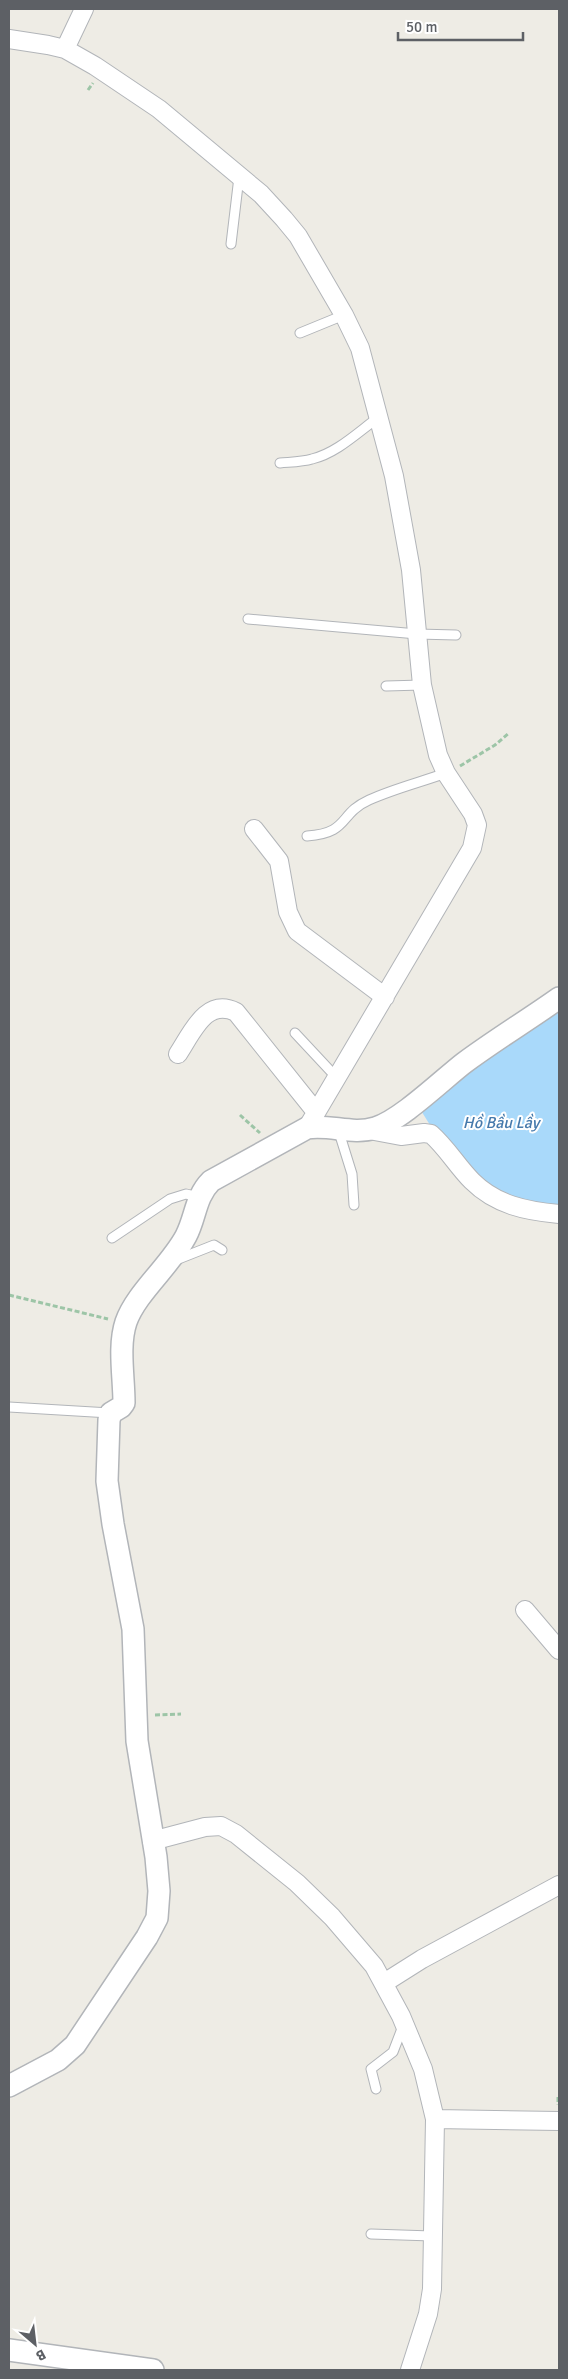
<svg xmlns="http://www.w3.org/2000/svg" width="568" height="2379" viewBox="0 0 568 2379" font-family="Signika,sans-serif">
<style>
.water{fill:#a9d9fa}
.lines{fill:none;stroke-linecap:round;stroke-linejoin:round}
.service-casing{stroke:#b2b5b9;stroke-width:11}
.minor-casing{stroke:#b2b5b9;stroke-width:20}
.tertiary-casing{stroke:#b2b5b9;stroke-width:24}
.path{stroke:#9dc5a7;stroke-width:3;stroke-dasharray:5 2.5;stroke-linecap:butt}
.service{stroke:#fff;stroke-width:9}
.minor{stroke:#fff;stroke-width:18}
.tertiary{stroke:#fff;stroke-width:21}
.labels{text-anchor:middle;stroke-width:4;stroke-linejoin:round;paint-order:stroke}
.water-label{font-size:16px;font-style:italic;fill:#467aac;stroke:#fff}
</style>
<rect width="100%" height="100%" fill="#eeece5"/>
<path class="water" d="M559,1012V1210L492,1194L435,1133L420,1109L449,1083Z"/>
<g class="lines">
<g class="service-casing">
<path id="service" d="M231,244L239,177
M300,333L344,315
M280,463C291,462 302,462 312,459C337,453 358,432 379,417
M248,619L417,634L456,635
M386,686L422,685
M307,836C350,833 338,814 369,800C393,789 421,782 446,773
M295,1033L337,1078
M338,1129L352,1174L354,1205
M112,1238L170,1199L186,1194L199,1197
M176,1260L214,1245L222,1250
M9,1407L110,1413
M376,2089L371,2069L393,2052L403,2026
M371,2234L432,2236"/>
</g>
<g class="minor-casing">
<path id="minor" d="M9,39L48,45L65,49L95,66L159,109L261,194L284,219L298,236L344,315L360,348L394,476L411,570L422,685L438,755L446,773L473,814L477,825L472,848L307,1128
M65,49L84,9
M254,829L279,861L288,912L297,931L385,997
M178,1054C192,1033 206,997 236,1012L316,1112
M369,1130L401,1136L424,1133L431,1134C447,1148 457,1166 472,1181C496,1205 526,1211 559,1214
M525,1610L559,1650
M152,1841L205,1827L221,1826L236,1834L297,1883L332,1917L374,1966L401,2016L423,2069L435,2119L432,2289L428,2314L410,2370
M384,1983L422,1959L559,1885
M435,2119L559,2121"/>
</g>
<g class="tertiary-casing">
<path id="tertiary" d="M9,2086L58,2060L75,2045L147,1937L157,1918L159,1891L156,1857L137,1741L133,1629L113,1524L107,1481L109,1420L111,1413L121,1407L124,1403C124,1377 118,1346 126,1322C136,1293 171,1265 186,1236C196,1217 195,1197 211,1181L307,1128C330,1124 352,1135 375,1128C400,1121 442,1080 464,1063C495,1040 528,1020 559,998
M9,2350L153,2370"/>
</g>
<path class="path" d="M88,90L93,83
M460,766L495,745L509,733
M240,1115L260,1133
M9,1295L108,1319
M155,1715L181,1714
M558,2097V2105"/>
<use href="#service" class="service"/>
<use href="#minor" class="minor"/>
<use href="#tertiary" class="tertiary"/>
</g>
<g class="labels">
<g class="water-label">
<text x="501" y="1128">Hồ Bầu Lầy</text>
</g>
</g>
<rect width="568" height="2379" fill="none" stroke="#5d6065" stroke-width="20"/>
<g transform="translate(35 2344) rotate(152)" stroke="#ffffff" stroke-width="4" paint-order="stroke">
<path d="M0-4L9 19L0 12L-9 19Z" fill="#5d6065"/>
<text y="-8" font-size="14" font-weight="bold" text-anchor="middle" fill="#5d6065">B</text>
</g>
<path d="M398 32v8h125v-8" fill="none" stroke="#5d6065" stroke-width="2.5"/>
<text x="406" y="32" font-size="15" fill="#5d6065" stroke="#ffffff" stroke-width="4" paint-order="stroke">50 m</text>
</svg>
